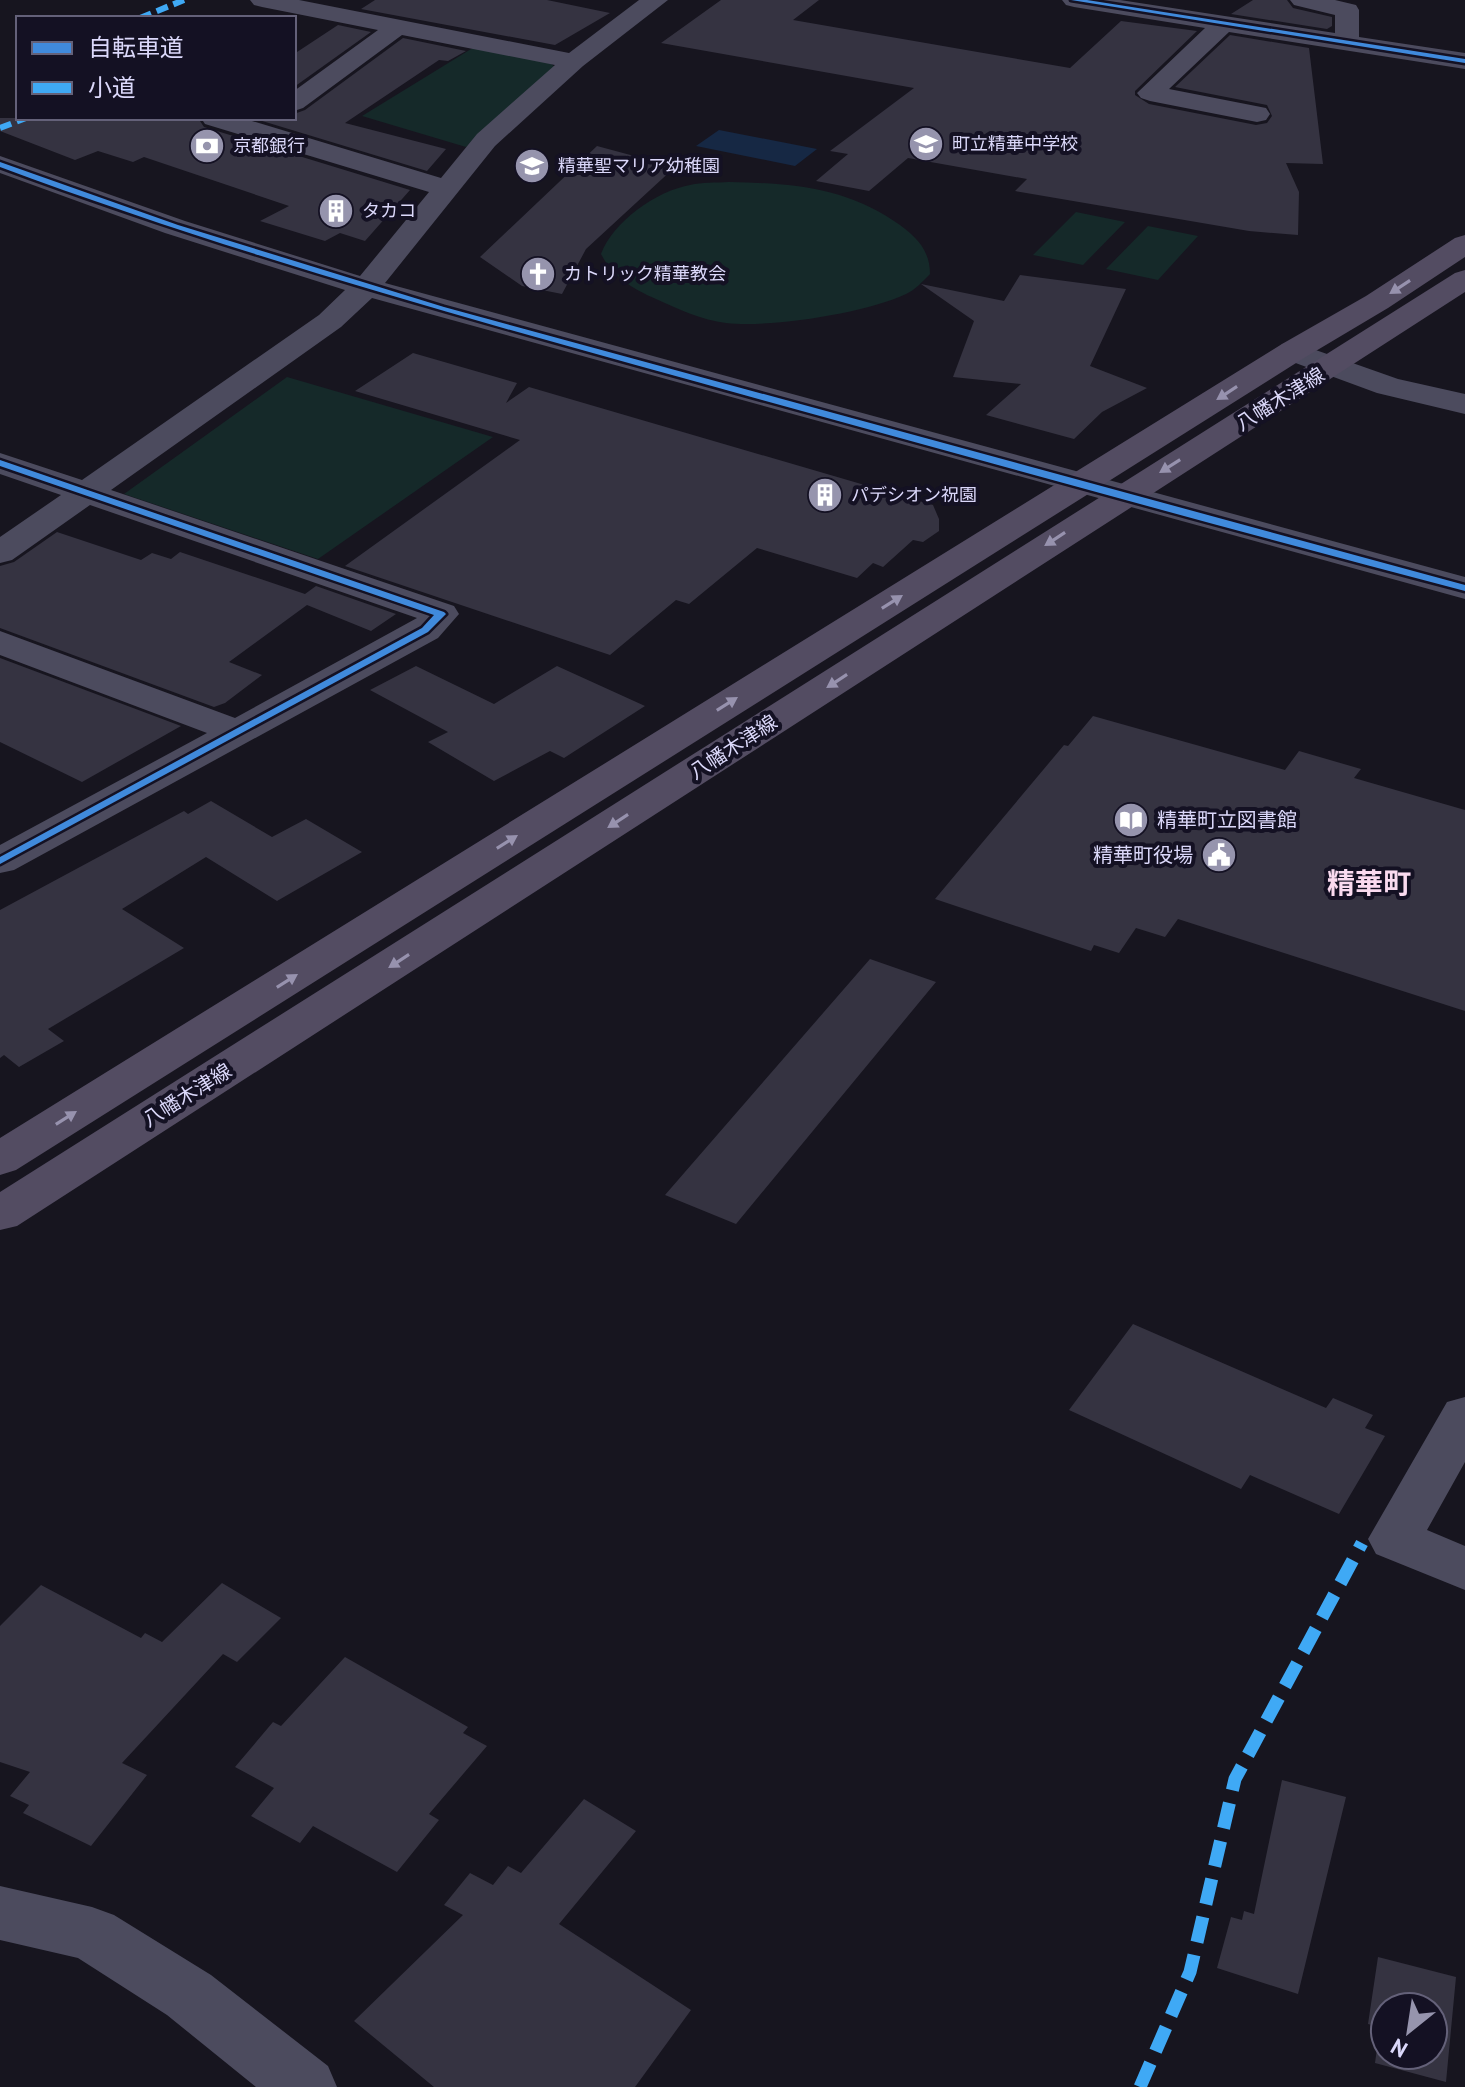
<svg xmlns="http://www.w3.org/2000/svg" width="1465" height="2087" viewBox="0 0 1465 2087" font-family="'PT Sans','Noto Sans JP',sans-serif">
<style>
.green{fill:#152929}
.water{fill:#162844}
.building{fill:#353341;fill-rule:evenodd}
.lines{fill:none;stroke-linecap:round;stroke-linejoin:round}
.minor{fill:#4c4b5e;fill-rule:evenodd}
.major{fill:#534c62;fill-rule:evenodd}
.quiet-far1{stroke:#3fa9f5;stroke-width:6;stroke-dasharray:12 6;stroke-linecap:butt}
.quiet{stroke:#3fa9f5;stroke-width:13;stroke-dasharray:26 13;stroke-linecap:butt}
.cycleway-casing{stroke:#141123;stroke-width:5}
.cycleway{fill:#408adc;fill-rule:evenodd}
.oneway{fill:#9792ae}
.labels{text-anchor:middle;stroke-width:8;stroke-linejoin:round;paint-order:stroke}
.far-poi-label{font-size:18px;fill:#dbd8fa;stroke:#141123;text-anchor:start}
.street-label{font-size:20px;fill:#dbd8fa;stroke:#141123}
.poi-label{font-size:20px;fill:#dbd8fa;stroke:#141123;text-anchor:start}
.district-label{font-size:28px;font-weight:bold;fill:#fadaef;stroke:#141123}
</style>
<rect width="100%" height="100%" fill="#17151f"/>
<path class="green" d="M476,46L546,60L555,67L466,147L362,116Z
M729,182C788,183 844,187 894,221C915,235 930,249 930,274C923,281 915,290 906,294C866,313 771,328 726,323C702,320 678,309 656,299C633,289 613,277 601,254C613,222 656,191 690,185C702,182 716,183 729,182Z
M1076,212L1125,222L1083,265L1033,255Z
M1148,226L1198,236L1158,280L1106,269Z
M287,377L493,437L318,559L124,494Z"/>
<path class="water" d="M719,130L817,149L795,166L696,146Z"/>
<path class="building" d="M375,0H547L610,13L555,45L361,9Z
M721,0H819L793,20L1070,68L1121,21L1197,31L1135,91V95L1149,104L1256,125L1267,123L1272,116L1267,105L1175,87L1230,35L1309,48L1323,164L1286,163L1299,192L1298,235L1249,231L1015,191L1027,179L908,158L869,191L816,181L848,154L830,151L914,88L661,43Z
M1253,0H1287L1293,8L1332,17V26L1327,29L1231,14Z
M338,25L371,32L294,87V54Z
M403,38L466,51L448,61L439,60L345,123L446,149L427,171L252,118H294V114L305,110Z
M0,118H198L204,127L410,190L365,241L340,233L325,241L260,221L289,206L144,157L133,162L98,151L75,160L0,131Z
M597,146L675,167L586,249L562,294L522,286L480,257Z
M1020,275L1126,289L1090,366L1147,388L1102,412L1074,439L986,415L1021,384L953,377L974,321L921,284L1004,301Z
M413,353L517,383L506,403L529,387L933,505L939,519V531L923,542L913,540L883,567L873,563L857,578L757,548L689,604L676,600L610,655L345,566L520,440L355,391Z
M57,532L141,560L152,553L171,559L180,552L305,594L316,586L396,614L371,631L307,605L229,662L262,675L225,703L214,707L0,628V566L14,562Z
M0,658L181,726L82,782L0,742Z
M416,666L494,704L557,666L645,706L564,758L550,751L494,781L428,742L448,732L370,690Z
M1093,716L1285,770L1299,751L1361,769L1354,778L1465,810V1011L1178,919L1165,937L1136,928L1119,953L1094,945L1091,951L935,899L1064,745L1068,746Z
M211,801L272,837L306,819L362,852L277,901L206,857L122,909L184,948L48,1029L64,1041L19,1067L4,1055L0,1058V910L184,811L188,814Z
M870,959L936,982L736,1224L665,1195Z
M1133,1324L1326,1408L1333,1398L1373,1415L1365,1428L1385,1436L1339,1514L1250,1475L1241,1489L1069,1410Z
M222,1583L281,1618L237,1662L223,1654L122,1763L147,1775L91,1846L23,1813L29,1805L10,1796L30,1772L0,1762V1626L41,1585L141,1638L145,1633L162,1642Z
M345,1657L468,1727L463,1733L487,1746L429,1814L439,1820L397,1872L313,1826L300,1843L251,1816L274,1788L235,1767L273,1722L281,1726Z
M1282,1780L1346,1797L1298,1994L1217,1968L1231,1917L1242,1920L1244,1911L1254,1914Z
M584,1799L636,1831L559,1924L691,2010L635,2087H434L354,2021L463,1915L444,1905L470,1873L493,1885L508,1866L521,1873Z
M1378,1957L1456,1977L1446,2082L1375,2063L1380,2027L1368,2024ZM1385,2007H1433V2055H1385Z"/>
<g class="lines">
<path class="minor" d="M250,0H299L569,53L639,0H668L583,66L495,146L385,283L1465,577V599L372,298L341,327L111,490L454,606L459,614L438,638L14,870L0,873V845L207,733L0,655V631L235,718L417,618L90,505L12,560L0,563V537L61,495L0,474V453L82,480L319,315L345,290L165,233L0,173V156L185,221L360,276L429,192L205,124L201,118H242L441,178L477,134L555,65L402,35L303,108L294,111V91L378,30L262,7L254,5Z
M1062,0H1120L1335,33V15L1294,5L1290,0H1335L1356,5L1359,10V37L1465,53V69L1229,32L1169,89L1266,108L1270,114L1266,120L1257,122L1150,101L1141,98L1137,93L1205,28L1074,7L1066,5Z
M1293,342L1398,379L1465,394V414L1377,393L1282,358L1278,351L1282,344Z
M1465,1397V1462L1427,1530L1465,1546V1590L1376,1554L1368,1539L1447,1402Z
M0,1886L92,1907L114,1915L211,1975L328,2066L337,2087H256L167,2015L78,1958L0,1940Z"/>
<path class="major" d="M1465,235V257L1388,308L1304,358L16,1170L0,1175V1138L1282,344L1366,296L1455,238Z
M1465,270V292L17,1226L0,1230V1192L1455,273Z"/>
<path class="quiet-far1" d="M140,18L184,0
M0,128L26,118"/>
<path class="quiet" d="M1140,2087L1190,1972L1235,1779L1362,1543"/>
<g class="cycleway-casing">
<path id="cycleway" d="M1071,0H1087L1465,59V63Z
M0,162L178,225L444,307L1465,585V591C1230,530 996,464 762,400C505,329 250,260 0,167Z
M0,460L444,612L446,614L428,632L0,864V857L422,628L434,615L0,466Z"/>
</g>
<use href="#cycleway" class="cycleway"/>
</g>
<defs><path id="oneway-solid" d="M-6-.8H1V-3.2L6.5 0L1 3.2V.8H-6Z" transform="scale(2)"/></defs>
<g class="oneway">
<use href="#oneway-solid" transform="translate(1400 287) rotate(147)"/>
<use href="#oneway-solid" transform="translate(1227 393) rotate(147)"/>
<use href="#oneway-solid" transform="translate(1170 466) rotate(148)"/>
<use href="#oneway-solid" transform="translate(1055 539) rotate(147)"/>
<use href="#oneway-solid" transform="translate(892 602) rotate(-32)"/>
<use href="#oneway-solid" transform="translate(837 681) rotate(147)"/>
<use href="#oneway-solid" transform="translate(727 704) rotate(-32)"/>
<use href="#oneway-solid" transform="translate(618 821) rotate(147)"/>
<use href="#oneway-solid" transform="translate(507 842) rotate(-32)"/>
<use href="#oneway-solid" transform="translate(399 961) rotate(147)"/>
<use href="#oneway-solid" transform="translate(287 981) rotate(-32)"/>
<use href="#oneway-solid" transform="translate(66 1118) rotate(-32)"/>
</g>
<defs>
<g id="school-disc" transform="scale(1.8)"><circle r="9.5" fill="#9694ad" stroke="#141123"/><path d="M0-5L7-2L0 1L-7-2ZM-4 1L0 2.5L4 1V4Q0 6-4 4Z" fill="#fff"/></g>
<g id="bank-disc" transform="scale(1.8)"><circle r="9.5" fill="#9694ad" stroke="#141123"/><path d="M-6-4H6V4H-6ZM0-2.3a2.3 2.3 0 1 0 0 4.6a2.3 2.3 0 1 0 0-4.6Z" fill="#fff"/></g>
<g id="building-disc" transform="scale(1.8)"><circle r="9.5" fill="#9694ad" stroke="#141123"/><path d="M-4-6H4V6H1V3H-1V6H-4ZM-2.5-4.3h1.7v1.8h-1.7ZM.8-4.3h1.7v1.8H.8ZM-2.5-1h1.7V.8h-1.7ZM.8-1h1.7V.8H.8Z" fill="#fff"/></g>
<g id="church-disc" transform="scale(1.8)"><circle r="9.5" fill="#9694ad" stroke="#141123"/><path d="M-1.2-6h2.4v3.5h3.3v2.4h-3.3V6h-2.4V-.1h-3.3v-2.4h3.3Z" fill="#fff"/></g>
<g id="library-disc" transform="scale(1.8)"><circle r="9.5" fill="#9694ad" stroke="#141123"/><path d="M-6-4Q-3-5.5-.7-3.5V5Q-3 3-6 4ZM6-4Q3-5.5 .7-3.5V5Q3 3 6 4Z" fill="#fff"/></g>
<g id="civic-disc" transform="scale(1.8)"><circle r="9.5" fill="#9694ad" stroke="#141123"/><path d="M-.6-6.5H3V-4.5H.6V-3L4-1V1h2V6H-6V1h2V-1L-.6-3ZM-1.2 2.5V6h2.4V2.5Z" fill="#fff"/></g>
</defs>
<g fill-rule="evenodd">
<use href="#school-disc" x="926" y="144"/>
<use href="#bank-disc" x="207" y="146"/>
<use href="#school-disc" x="532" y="166"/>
<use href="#building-disc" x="336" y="211"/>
<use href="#church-disc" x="538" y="274"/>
<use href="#building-disc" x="825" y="495"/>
<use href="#library-disc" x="1131" y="820"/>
<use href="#civic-disc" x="1219" y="855"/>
</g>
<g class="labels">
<g class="far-poi-label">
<text x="952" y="150">町立精華中学校</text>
<text x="233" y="152">京都銀行</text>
<text x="558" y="172">精華聖マリア幼稚園</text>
<text x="362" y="217">タカコ</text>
<text x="564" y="280">カトリック精華教会</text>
<text x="851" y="501">パデシオン祝園</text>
</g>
<g class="street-label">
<text transform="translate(1280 399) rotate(-32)" y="7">八幡木津線</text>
<text transform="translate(733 747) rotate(-33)" y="7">八幡木津線</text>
<text transform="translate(187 1095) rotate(-32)" y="7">八幡木津線</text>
</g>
<g class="poi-label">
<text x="1157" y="827">精華町立図書館</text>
<text x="1193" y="862" text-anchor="end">精華町役場</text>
</g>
<g class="district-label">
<text x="1369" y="893">精華町</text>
</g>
</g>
<rect x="16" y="16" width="280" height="104" fill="#141123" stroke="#646179" stroke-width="2"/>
<rect x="32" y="42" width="40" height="12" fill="#408adc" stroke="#646179" stroke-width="2"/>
<text x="88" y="56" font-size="24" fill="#dbd8fa">自転車道</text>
<rect x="32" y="82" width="40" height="12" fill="#3fa9f5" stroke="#646179" stroke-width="2"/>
<text x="88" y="96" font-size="24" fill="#dbd8fa">小道</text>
<g transform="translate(1409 2031) rotate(210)"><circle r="38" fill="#141123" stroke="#646179" stroke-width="2"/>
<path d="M0-6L14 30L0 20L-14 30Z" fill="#9694ad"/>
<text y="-12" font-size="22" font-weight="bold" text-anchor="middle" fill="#dbd8fa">N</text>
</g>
</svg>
